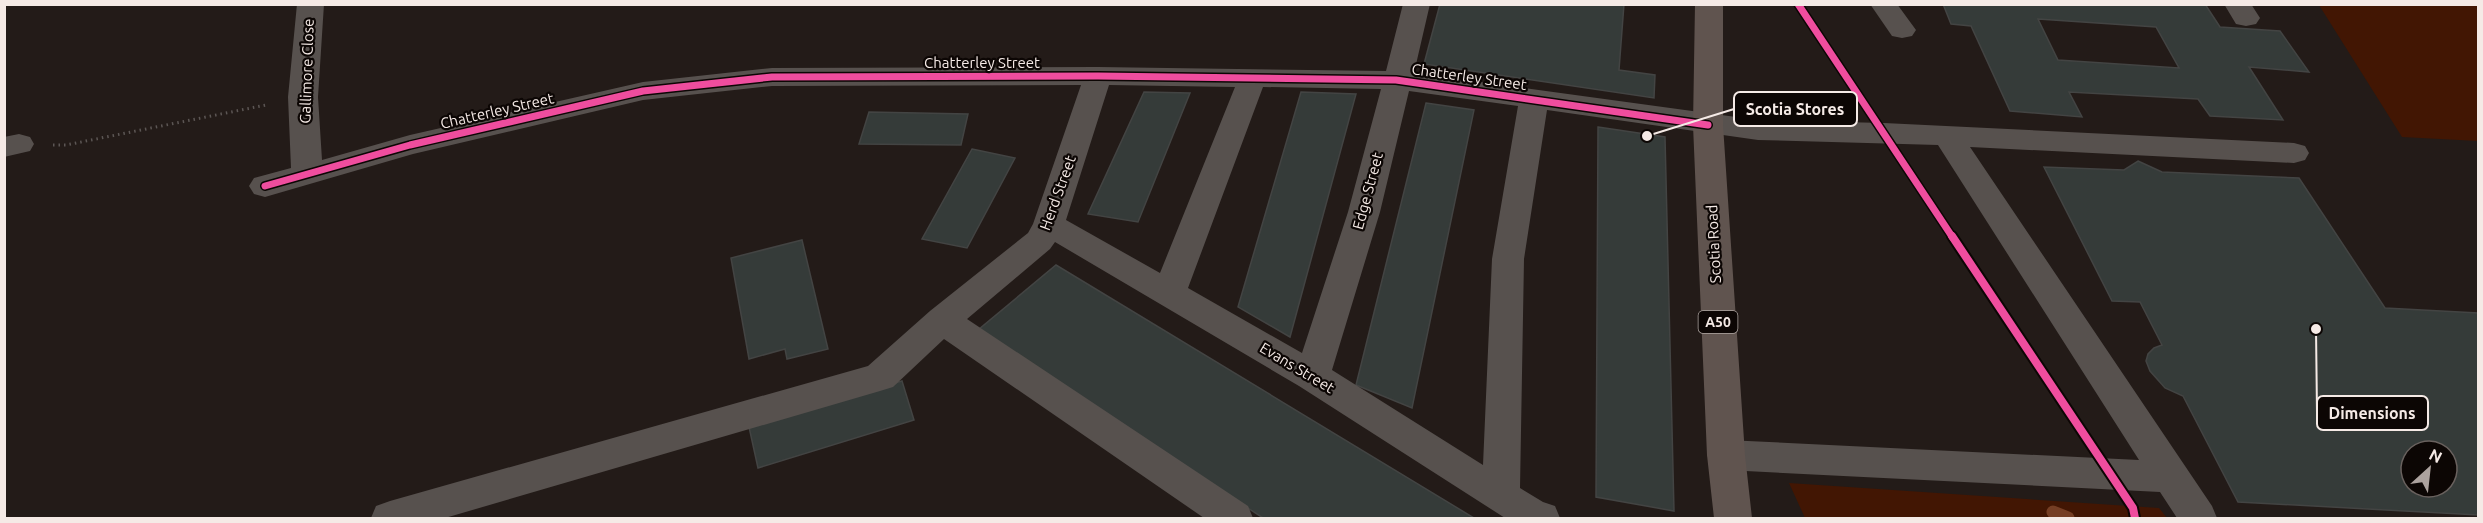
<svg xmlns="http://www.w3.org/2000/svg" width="2483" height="523" viewBox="0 0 2483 523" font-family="Ubuntu,sans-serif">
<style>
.green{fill:#421603}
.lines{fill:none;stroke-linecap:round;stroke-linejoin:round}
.stream{stroke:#753e24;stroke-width:13}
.building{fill:#353b39;stroke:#434443;stroke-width:1.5;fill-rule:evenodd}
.path{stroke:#5c5654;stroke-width:3;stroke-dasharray:1.5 4;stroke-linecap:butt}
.minor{fill:#57514e;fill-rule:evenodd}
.major{fill:#60544f;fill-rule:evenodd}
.cycleway-far1-casing{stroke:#0c0604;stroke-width:10}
.cycleway-casing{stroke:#0c0604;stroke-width:12}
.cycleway-far1{stroke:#ef4d9e;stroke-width:7}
.cycleway{stroke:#ef4d9e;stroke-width:8}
.labels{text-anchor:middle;stroke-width:4.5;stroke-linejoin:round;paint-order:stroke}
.shield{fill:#0c0604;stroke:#afa6a2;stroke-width:1.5}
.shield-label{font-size:14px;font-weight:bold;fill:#f5eae6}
.street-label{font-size:15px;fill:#f5eae6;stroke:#0c0604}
.leader{fill:none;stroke:#f5eae6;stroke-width:2}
.callout-dot{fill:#f5eae6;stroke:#0c0604;stroke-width:2}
.callout{fill:#0c0604;stroke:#f5eae6;stroke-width:2}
.callout-label{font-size:16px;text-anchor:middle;font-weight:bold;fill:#f5eae6}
</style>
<rect width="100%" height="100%" fill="#231b18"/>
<path class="green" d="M2319,5H2478V141L2402,137Z
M1789,483L2159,508L2167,518H1805Z"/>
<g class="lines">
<path class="stream" d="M2053,512L2068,518"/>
</g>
<path class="building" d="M1440,4H1624L1619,70L1655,75L1654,98L1424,64Z
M1943,4H2205L2220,27L2280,31L2309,72L2249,67L2283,120L2210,116L2198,99L2069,92L2082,117L2010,111L1971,26L1951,24ZM2038,19L2156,27L2179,68L2058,60Z
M1144,92L1190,93L1138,222L1088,214Z
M1301,92L1356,94L1290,337L1238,307Z
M1426,103L1474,110L1412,408L1356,385Z
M869,112L968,114L961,145L859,144Z
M1598,127L1665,137L1674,511L1596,497Z
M972,149L1015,158L967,248L922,239Z
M2138,161L2162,172L2299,178L2385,308L2478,313V515L2238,502L2183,396L2165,388L2150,371L2146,361L2148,354L2154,348L2162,345L2140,302L2112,301L2044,167L2124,170ZM2411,451H2447V487H2411Z
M802,240L828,349L787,359L785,349L749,359L731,258Z
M1056,265L1474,518H1263L978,330Z
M902,381L914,420L758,468L749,427Z"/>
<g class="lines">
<path class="path" d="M53,145H66L266,105"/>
<path class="minor" d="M297,4H324L318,97L322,160L410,135L643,82L772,68L1098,67L1386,71L1403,4H1430L1414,73L1758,120L1884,123L2294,143L2305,146L2309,153L2305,160L2294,163L1970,147L2212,506L2217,518H2177L2160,492L1726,470L1713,466L1707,455L1713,444L1726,440L2139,460L1938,145L1758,140L1547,110L1524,259L1520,488L1543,502L1555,506L1560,518H1505L1299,386L1055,242L1050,249L967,319L1248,506L1253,518H1204L944,339L893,387L880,391L445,518H371L376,506L390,501L868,366L930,311L1028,233L1033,224L1081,85L772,86L643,100L413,154L265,197L254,194L249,186L254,178L291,168L288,97ZM1109,85L1235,87L1160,273L1066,220ZM1263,87L1381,89L1348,212L1302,353L1188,288ZM1409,91L1518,106L1492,259L1483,465L1332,370L1380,212Z
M1870,4H1897L1916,30L1912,36L1902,38L1892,36Z
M2224,4H2251L2260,18L2256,24L2246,26L2236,24Z
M19,134L30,137L34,144L30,151L4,157V137Z"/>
<path class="major" d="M1695,4H1723V125L1745,455L1752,518H1714L1707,455L1693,125Z"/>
<g class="cycleway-far1-casing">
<path id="cycleway-far1" d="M1798,4L1953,238
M265,186L410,145L643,91L772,77L1098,76L1396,80L1708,125"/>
</g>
<g class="cycleway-casing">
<path id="cycleway" d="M1952,236L2133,508L2135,518"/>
</g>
<use href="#cycleway-far1" class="cycleway-far1"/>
<use href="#cycleway" class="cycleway"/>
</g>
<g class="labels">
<rect class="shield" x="1698.5" y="311" width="39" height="22" rx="4.5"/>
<g class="shield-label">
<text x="1718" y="327">A50</text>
</g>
<g class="street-label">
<text x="982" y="68">Chatterley Street</text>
<text transform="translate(307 71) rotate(-88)" y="5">Gallimore Close</text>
<text transform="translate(1469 77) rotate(8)" y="5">Chatterley Street</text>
<text transform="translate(497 111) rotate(-13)" y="5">Chatterley Street</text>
<text transform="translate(1368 191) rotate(-75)" y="5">Edge Street</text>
<text transform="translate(1058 193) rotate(-70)" y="5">Herd Street</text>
<text transform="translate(1714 244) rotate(-93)" y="5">Scotia Road</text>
<text transform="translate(1297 368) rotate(31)" y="5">Evans Street</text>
</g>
</g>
<path class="leader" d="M1647 136L1734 109M2316 329L2317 413"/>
<g class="callout-dot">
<circle cx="1647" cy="136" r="6"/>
<circle cx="2316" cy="329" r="6"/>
</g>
<g class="callout">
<rect x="1734" y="92" width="123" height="34" rx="6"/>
<rect x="2317" y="396" width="111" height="34" rx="6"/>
</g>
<g class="callout-label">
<text x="1795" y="115">Scotia Stores</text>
<text x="2372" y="419">Dimensions</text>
</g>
<rect width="2483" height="523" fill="none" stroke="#f5eae6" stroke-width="12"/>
<g transform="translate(2429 469) rotate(27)"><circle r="28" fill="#0c0604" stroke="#69615e" stroke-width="1.5"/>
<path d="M0-4.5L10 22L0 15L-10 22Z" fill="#aca29e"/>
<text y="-9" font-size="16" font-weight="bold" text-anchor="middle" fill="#f5eae6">N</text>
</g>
</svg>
